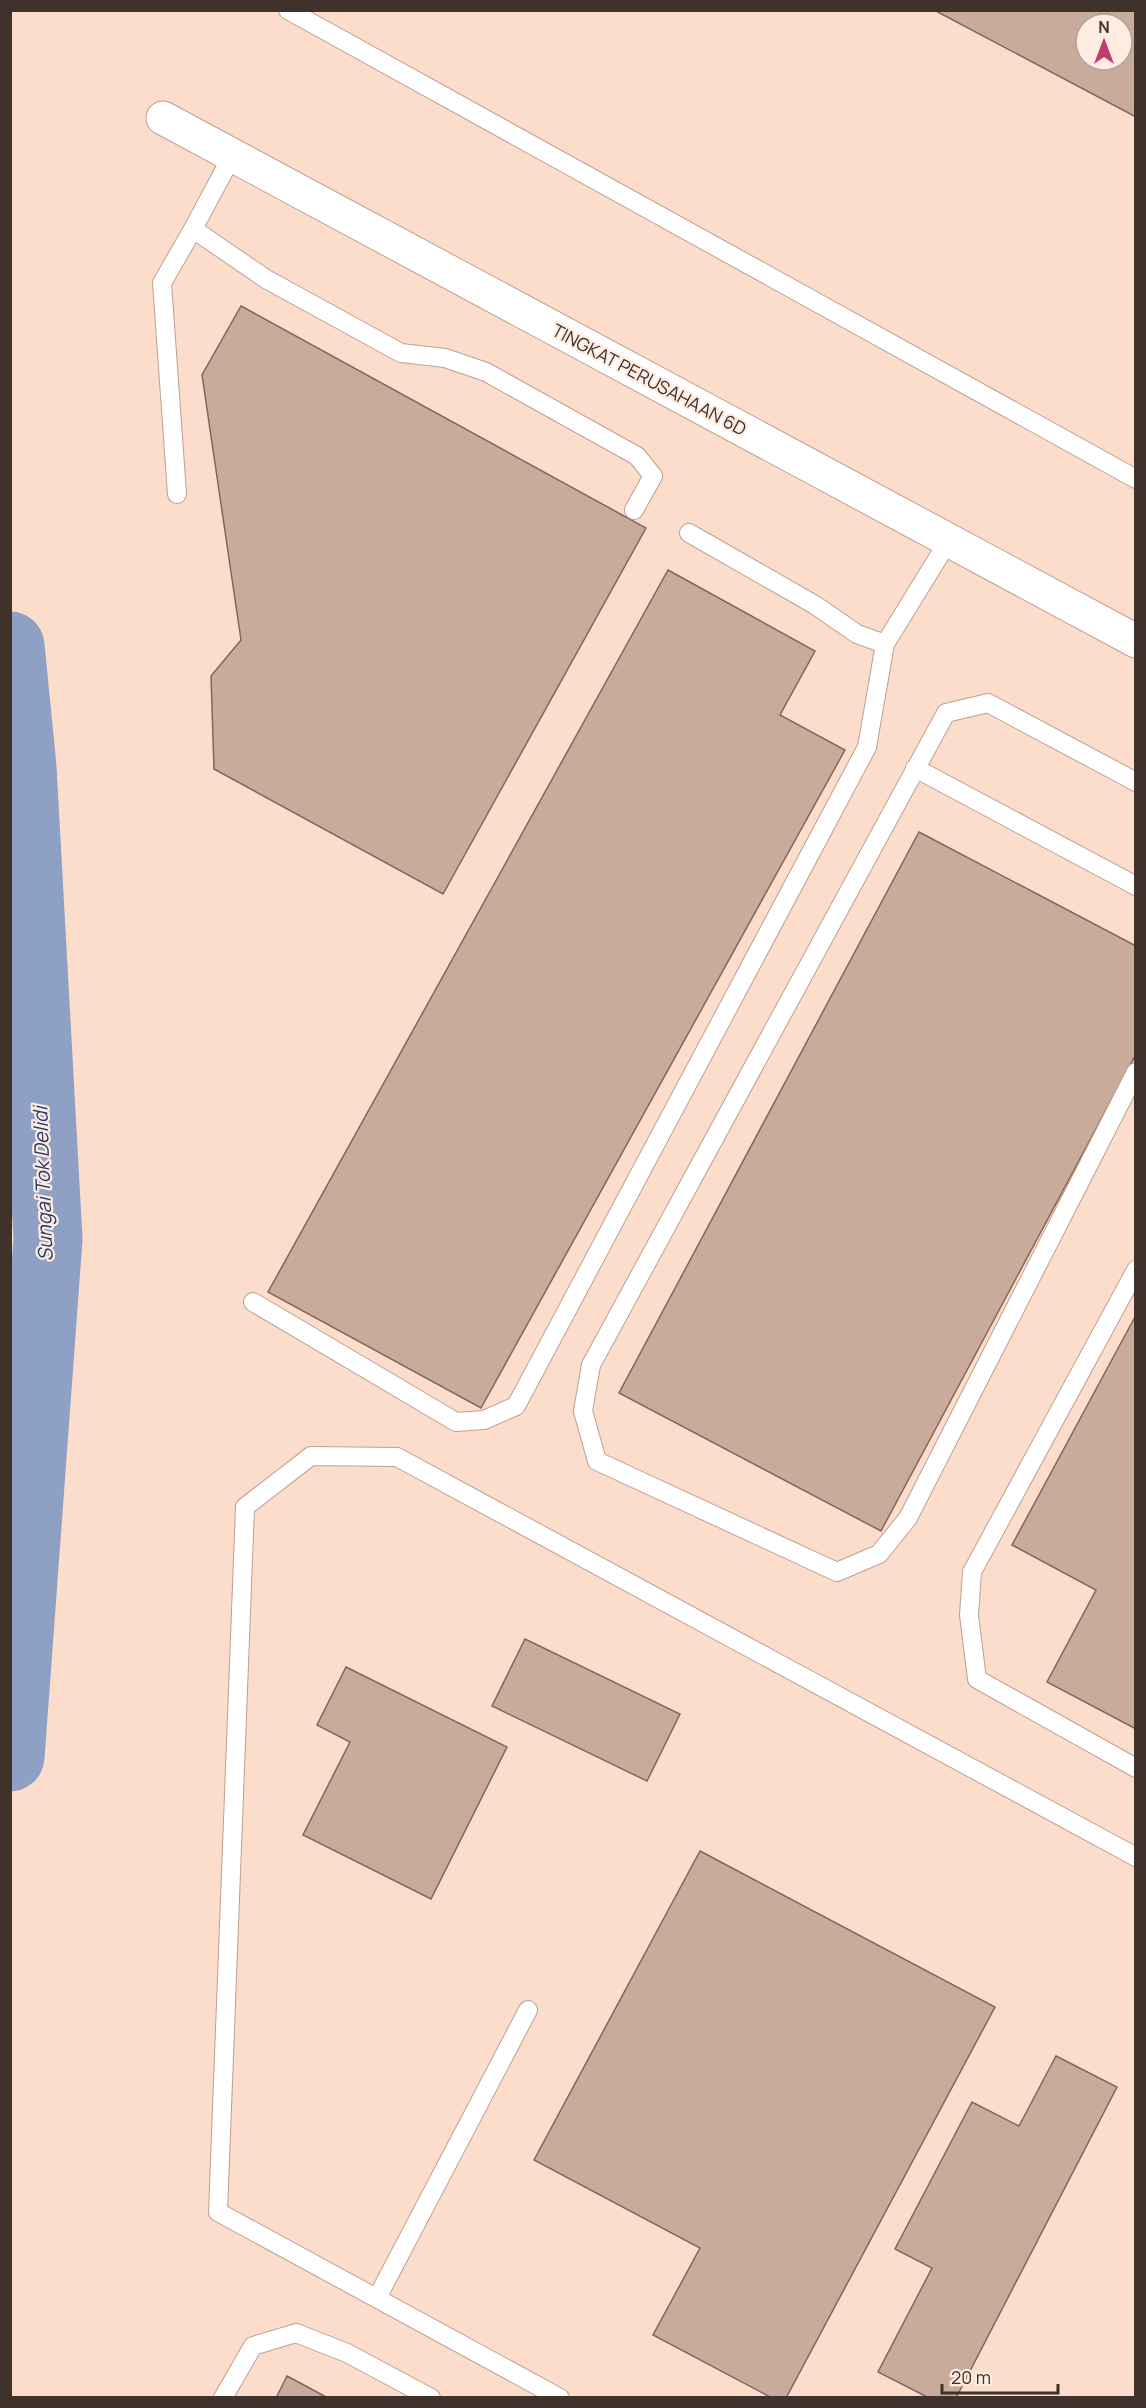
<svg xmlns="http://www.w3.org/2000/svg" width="1146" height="2408" viewBox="0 0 1146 2408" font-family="Manrope,sans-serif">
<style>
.built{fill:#fcddcc;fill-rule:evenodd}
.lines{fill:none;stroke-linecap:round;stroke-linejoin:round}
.stream{stroke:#8ea0c4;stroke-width:12}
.river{stroke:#8ea0c4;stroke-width:69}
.building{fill:#c9ab9c;stroke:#826658;stroke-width:1.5;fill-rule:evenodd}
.service-casing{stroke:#bda08f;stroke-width:20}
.minor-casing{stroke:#bda08f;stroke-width:35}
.service{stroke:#fff;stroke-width:18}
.minor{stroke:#fff;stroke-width:33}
.labels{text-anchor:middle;stroke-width:4.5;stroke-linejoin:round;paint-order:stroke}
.street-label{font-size:18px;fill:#3e322b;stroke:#ffece1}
.water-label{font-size:20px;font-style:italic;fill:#253b6b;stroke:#ffece1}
</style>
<rect width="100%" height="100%" fill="#ffece1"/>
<path class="built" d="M11,11H1135V2397L11,2398ZM1086,24H1122V60H1086Z"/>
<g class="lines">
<path class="stream" d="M10,761L22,767"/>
<path class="river" d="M10,646L22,767L48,1239L10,1757"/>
</g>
<path class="building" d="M934,10H1136V117ZM1086,24H1122V60H1086Z
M241,306L646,528L443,894L214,769L211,676L241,640L202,375Z
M668,570L815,651L780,715L845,750L481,1408L268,1292Z
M919,832L1136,946V1054L881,1531L619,1393Z
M1136,1315V1729L1047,1682L1096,1590L1012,1545Z
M525,1639L680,1714L647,1781L492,1706Z
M346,1667L507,1747L431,1899L303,1835L350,1742L317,1725Z
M700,1851L995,2007L786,2398H772L653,2335L700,2248L534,2160Z
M1056,2056L1117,2087L956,2398H929L878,2372L932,2268L895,2249L972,2102L1019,2126Z
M287,2376L328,2398H276Z"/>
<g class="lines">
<g class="service-casing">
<path id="service" d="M288,10L1136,479
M232,156L193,229L266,279L401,353L445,358L486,372L637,456L653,476L634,510
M177,494L162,283L193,229
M689,533L815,605L857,634L885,644L949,540
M915,768L1136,886
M1136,782L988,703L946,713L591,1365L583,1411L597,1461L837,1572L879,1554L908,1518L1136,1072
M1136,1270L972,1572L969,1615L977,1679L1136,1768
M253,1302L456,1422L484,1420L516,1406L867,747L885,644
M377,2298L528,2010
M223,2398L253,2346L296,2333L347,2353L431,2398
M560,2398L218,2212L245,1507L311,1456L397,1457L1136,1857"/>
</g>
<g class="minor-casing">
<path id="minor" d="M163,118L1136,641"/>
</g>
<use href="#service" class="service"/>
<use href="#minor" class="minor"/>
</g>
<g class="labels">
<g class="street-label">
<text transform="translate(649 380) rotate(28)" y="6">TINGKAT PERUSAHAAN 6D</text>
</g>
<g class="water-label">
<text transform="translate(43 1184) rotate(-92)" y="7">Sungai Tok Delidi</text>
</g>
</g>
<rect width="1146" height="2408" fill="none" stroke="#3e322b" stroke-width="24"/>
<g transform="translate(1104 42)"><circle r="28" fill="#ffece1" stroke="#b2a298" stroke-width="1.5"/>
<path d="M0-4.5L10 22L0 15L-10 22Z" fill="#c23974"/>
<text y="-9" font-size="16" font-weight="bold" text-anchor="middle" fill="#3e322b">N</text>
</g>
<path d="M942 2384v9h116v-9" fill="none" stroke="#3e322b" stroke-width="3"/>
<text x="951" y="2384" font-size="18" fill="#3e322b" stroke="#ffece1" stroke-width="4.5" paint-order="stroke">20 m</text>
</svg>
